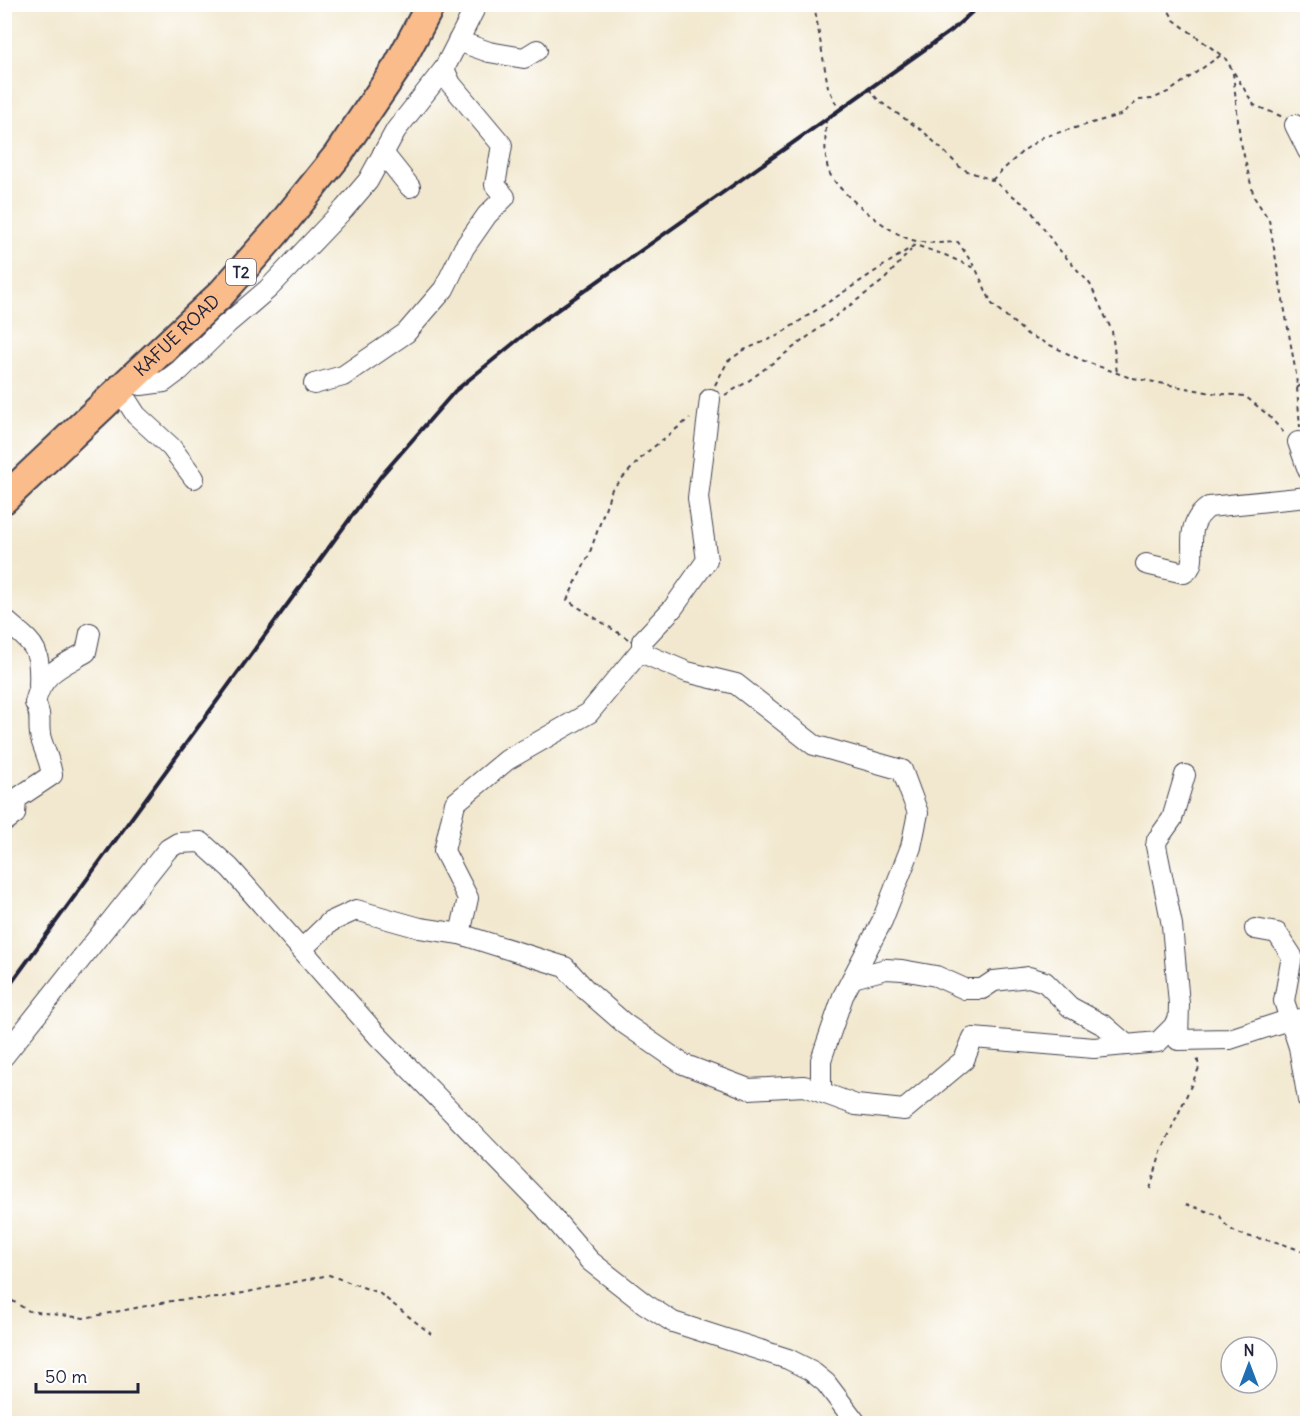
<svg xmlns="http://www.w3.org/2000/svg" width="1312" height="1428" viewBox="0 0 1312 1428" font-family="Delius,sans-serif">
	<style>
		.lines { fill: none; stroke-linecap: round; stroke-linejoin: round }
		.minor-casing { stroke: #414051; stroke-width: 22 }
		.highway-casing { stroke: #414051; stroke-width: 32 }
		.path { stroke: #414051; stroke-width: 2; stroke-dasharray: 4.5 4.5; stroke-linecap: butt }
		.minor { stroke: #fff; stroke-width: 20 }
		.highway { stroke: #f9bc8a; stroke-width: 28 }
		.rail { stroke: #22223b; stroke-width: 4 }
		.labels { text-anchor: middle; stroke-width: 4.5; stroke-linejoin: round; paint-order: stroke }
		.shield { fill: #fff; stroke: #646476; stroke-width: 1.5 }
		.shield-label { font-size: 16px; font-weight: bold; fill: #22223b }
		.street-label { font-size: 18px; fill: #22223b; stroke: #fff }
	</style>
	<rect width="100%" height="100%" fill="#fff"/>
	<filter id="ink" filterUnits="userSpaceOnUse"><feTurbulence type="fractalNoise" baseFrequency=".0167" numOctaves="2"/><feDisplacementMap in="SourceGraphic" scale="12" xChannelSelector="R" yChannelSelector="G"/><feConvolveMatrix kernelMatrix="1 2 1 2 8 2 1 2 1" color-interpolation-filters="sRGB"/></filter>
	<filter id="wash" filterUnits="userSpaceOnUse"><feTurbulence type="fractalNoise" baseFrequency=".008" numOctaves="4" result="noise"/><feDisplacementMap in="SourceGraphic" scale="24" xChannelSelector="R" yChannelSelector="G"/><feGaussianBlur stdDeviation="1.35" result="paint"/><feColorMatrix in="noise" values="0 0 0 0 0 0 0 0 0 0 0 0 0 0 0 0 0 1.4 0 .05"/><feComposite in="paint" operator="in"/></filter>
	<g filter="url(#wash)">
		<rect width="100%" height="100%" fill="#f2e8cf"/>
	</g>
	<g filter="url(#ink)">
		<g class="lines">
			<g class="minor-casing">
				<g id="minor">
					<polyline points="458,41 489,52 524,58 537,50"/>
					<polyline points="1295,125 1308,151"/>
					<polyline points="383,153 410,187"/>
					<polyline points="128,382 141,385 164,382 180,370 227,324 268,289 344,209 368,181 396,130 444,69 477,4"/>
					<polyline points="314,384 343,376 406,333 444,289 464,248 487,215 505,197 495,185 502,145 451,84 444,69"/>
					<polyline points="120,390 136,415 171,447 194,478"/>
					<polyline points="710,399 698,498 707,560 673,608 642,641 642,649 647,655 687,672 736,684 814,745 902,770 918,813 911,847 882,921 843,996 821,1060 821,1092"/>
					<polyline points="1298,442 1308,470"/>
					<path d="M 1146,564 L 1184,573 C 1204,562 1177,529 1209,507 L 1308,497"/>
					<path d="M 4,619 C 33,645 41,644 39,686"/>
					<polyline points="1185,775 1172,819 1157,840 1156,846 1172,925 1179,1004 1178,1040 1230,1039 1282,1022 1308,1018"/>
					<path d="M 4,822 L 15,814 L 16,799 L 52,775 C 50,761 45,752 41,739 C 37,725 43,716 35,703 C 42,672 61,667 86,652 L 90,633"/>
					<polyline points="1255,929 1277,933 1292,956 1284,1001 1299,1047 1308,1100"/>
					<polyline points="460,934 565,967 586,990 625,1024 683,1064 749,1089 804,1086 856,1105 904,1110 964,1060 973,1038 1094,1048 1158,1042 1178,1022"/>
					<polyline points="302,949 330,922 356,910 420,928 460,934 468,898 444,851 455,803 507,760 589,713 642,649"/>
					<polyline points="853,978 886,969 902,970 936,976 965,989 982,989 994,981 1029,977 1045,982 1070,1007 1105,1026 1127,1045"/>
					<polyline points="4,1056 168,849 178,843 201,842 230,868 377,1035 544,1207 590,1261 645,1304 673,1322 788,1359 810,1370 826,1383 857,1424"/>
				</g>
			</g>
			<g class="highway-casing">
				<g id="highway">
					<path id="s1" d="M 4,499 L 221,294 L 276,232 L 337,156 L 398,66 L 431,4"/>
				</g>
			</g>
			<g class="path">
				<polyline points="814,4 828,87 839,110"/>
				<polyline points="1165,4 1174,20 1225,58 1254,105 1283,117"/>
				<polyline points="1233,73 1240,139 1254,197 1269,220 1296,374 1300,427"/>
				<polyline points="869,89 879,101 924,132 962,169 992,180 1029,208 1055,245 1090,284 1112,331 1117,373"/>
				<path d="M 826,119 C 826,135 823,160 830,174 C 839,193 892,235 912,240 C 927,244 942,243 958,242 L 974,266"/>
				<polyline points="992,180 1023,151 1043,137 1120,115 1139,100 1152,99 1170,91 1221,55"/>
				<polyline points="715,385 728,361 744,350 777,336 915,245 945,255 976,269 992,304 1027,334 1079,359 1128,377 1212,393 1245,396 1268,415 1285,434"/>
				<polyline points="1297,388 1308,379"/>
				<polyline points="725,395 747,382 884,280 911,250"/>
				<polyline points="628,639 567,600 589,555 612,489 646,453 690,418"/>
				<polyline points="1150,1189 1161,1152 1199,1068 1197,1055"/>
				<path d="M 1186,1204 L 1220,1216 C 1230,1237 1251,1236 1272,1241 C 1284,1244 1296,1249 1308,1253"/>
				<polyline points="4,1296 29,1311 84,1318 177,1300 219,1298 329,1275 379,1293 431,1334"/>
			</g>
			<use href="#minor" class="minor"/>
			<use href="#highway" class="highway"/>
			<polyline class="rail" points="4,993 381,476 455,391 536,325 952,30 981,4"/>
		</g>
	</g>
	<g class="labels">
		<rect class="shield" x="226" y="259" width="30" height="26" rx="4.5"/>
		<g class="shield-label">
			<text x="241" y="278">T2</text>
		</g>
		<g class="street-label">
			<text dy="6" stroke="none"><textPath href="#s1" startOffset="238">KAFUE ROAD</textPath></text>
		</g>
	</g>
	<rect width="1312" height="1428" fill="none" stroke="#fff" stroke-width="24"/>
	<g transform="translate(1249 1365)"><circle r="28" fill="#ffffff" stroke="#a7a7b1" stroke-width="1.5"/>
	<path d="M0-4.5L10 22L0 15L-10 22Z" fill="#1f6fb2"/>
	<text y="-9" font-size="16" font-weight="bold" text-anchor="middle" fill="#22223b">N</text>
	</g>
	<path d="M36 1383v9h102v-9" fill="none" stroke="#22223b" stroke-width="3"/>
	<text x="45" y="1383" font-size="18" fill="#22223b" stroke="#ffffff" stroke-width="4.5" paint-order="stroke">50 m</text>
</svg>
